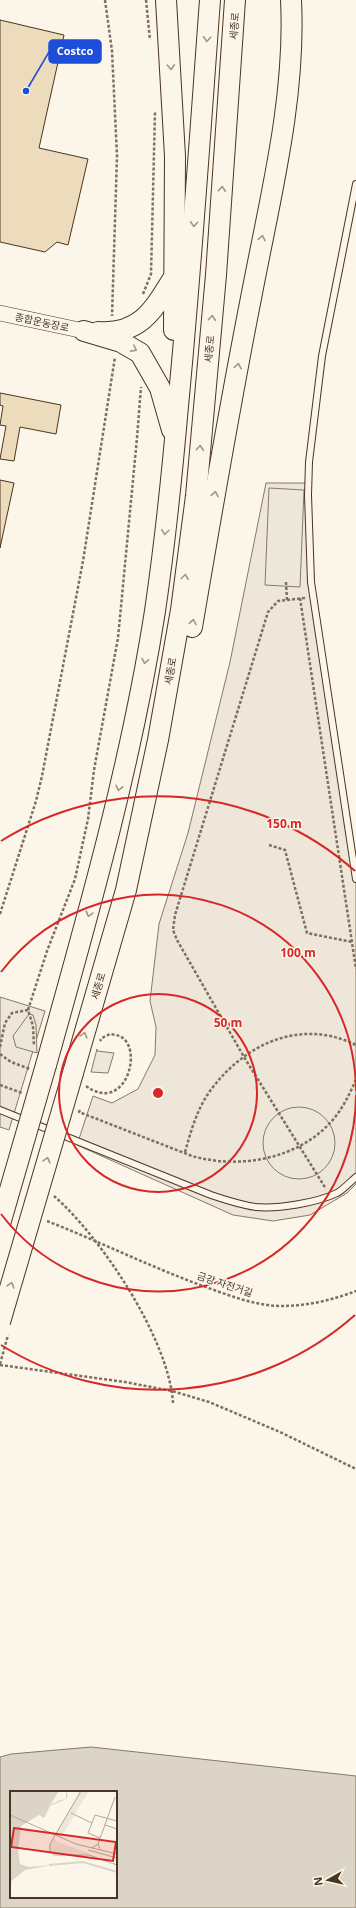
<svg xmlns="http://www.w3.org/2000/svg" width="356" height="1908" viewBox="0 0 356 1908" font-family="'Open Sans','Noto Sans KR',sans-serif">
	<style>
		.green { fill: #ede6d9; stroke: #887966 }
		.parking { fill: #ede7d9; stroke: #887966 }
		.water { fill: #dcd4c6; stroke: #887966; fill-rule: evenodd }
		.building { fill: #ecdcbc; stroke: #4a3520 }
		.lines { fill: none; stroke-linecap: round; stroke-linejoin: round }
		.service-casing { stroke: #4a3520; stroke-width: 8 }
		.tertiary-casing { stroke: #4a3520; stroke-width: 16 }
		.trunk-casing { stroke: #4a3520; stroke-width: 22 }
		.path { stroke: #7f6f5c; stroke-width: 2.5; stroke-dasharray: 3 2; stroke-linecap: butt }
		.service { stroke: #fbf6e9; stroke-width: 6 }
		.tertiary { stroke: #fbf6e9; stroke-width: 15 }
		.trunk { stroke: #fbf6e9; stroke-width: 20 }
		.trunk-bridge-casing { stroke: #4a3520; stroke-width: 22; stroke-linecap: butt }
		.path-bridge { stroke: #7f6f5c; stroke-width: 2.5; stroke-dasharray: 3 2; stroke-linecap: butt }
		.trunk-bridge { stroke: #fbf6e9; stroke-width: 20 }
		.oneway { stroke: #a29684 }
		.ring { fill: none; stroke: #d62828; stroke-width: 2 }
		.labels { text-anchor: middle; stroke-width: 3; stroke-linejoin: round; paint-order: stroke }
		.street-label { font-size: 10px; fill: #4a3520; stroke: #fbf6e9 }
		.inset-river { fill: none; stroke: #dcd4c6; stroke-width: 2 }
		.inset-road { fill: none; stroke: #b4a999; stroke-width: 1 }
		.view { fill: #d62828; fill-opacity: 0.15; stroke: #d62828; stroke-width: 2 }
		.inset-edge { fill: none; stroke: #4a3520; stroke-width: 2 }
		.centre { fill: #d62828; stroke: #fbf6e9; stroke-width: 2 }
		.ring-label { font-size: 12px; text-anchor: middle; font-weight: bold; fill: #d62828; stroke: #fbf6e9; stroke-width: 3; stroke-linejoin: round; paint-order: stroke }
		.leader { fill: none; stroke: #1d4ed8; stroke-width: 1.5 }
		.callout-dot { fill: #1d4ed8; stroke: #fbf6e9; stroke-width: 1.5 }
		.callout { fill: #1d4ed8; stroke: #1d4ed8; stroke-width: 1.5 }
		.callout-label { font-size: 11px; text-anchor: middle; font-weight: bold; fill: #fff }
	</style>
	<rect width="100%" height="100%" fill="#fbf6e9"/>
	<g class="green">
		<polygon points="266,483 311,483 311,539 315,595 356,876 356,1184 347,1193 310,1215 273,1221 233,1215 77,1145 93,1096 112,1103 138,1089 155,1055 156,1027 150,1001 159,924 188,833 230,662"/>
		<polygon points="0,997 45,1011 9,1130 0,1127"/>
	</g>
	<g class="parking">
		<polygon points="269,488 304,490 300,587 265,585"/>
		<polygon points="29,1014 33,1015 36,1025 37,1053 16,1047 13,1036"/>
		<polygon points="97,1049 97,1051 114,1053 108,1073 91,1072"/>
		<circle cx="299" cy="1143" r="36"/>
	</g>
	<path class="water" d="M 91,1747 L 356,1776 L 356,1908 L 0,1908 L 0,1757 L 11,1754 ZM 11,1792 L 116,1792 L 116,1897 L 11,1897 Z"/>
	<g class="building">
		<polygon points="0,20 64,35 39,148 88,159 68,245 57,242 45,252 0,242"/>
		<polygon points="0,393 61,405 56,434 20,427 14,461 0,459 6,426 0,425 3,406 0,405"/>
		<polygon points="0,480 14,483 0,548"/>
	</g>
	<g class="lines">
		<g class="service-casing">
			<g id="service">
				<polyline points="356,184 322,356 309,462 308,495 311,582 356,879"/>
				<path d="M 0,1110 L 211,1195 C 226,1200 240,1205 256,1207 C 278,1209 316,1203 337,1193 C 344,1189 350,1182 356,1177"/>
			</g>
		</g>
		<g class="tertiary-casing">
			<polyline id="tertiary" points="0,313 84,331"/>
		</g>
		<g class="trunk-casing">
			<g id="trunk">
				<polyline points="166,0 175,156 174,330"/>
				<polyline points="84,331 121,342 140,353 160,388 172,430"/>
				<path d="M 98,332 C 141,335 154,309 174,277"/>
				<path d="M 192,627 C 211,515 230,404 252,293 C 270,198 296,98 291,0"/>
				<path d="M 46,1065 C 88,915 131,765 155,611 C 165,543 172,475 178,406 C 191,271 200,135 210,0"/>
				<polyline points="73,1073 126,890 158,740 181,610 196,496 216,275 235,0"/>
			</g>
		</g>
		<g class="path">
			<polyline points="105,0 112,51 117,156 112,316"/>
			<polyline points="146,0 150,40"/>
			<polyline points="143,294 151,274 155,112"/>
			<polyline points="286,582 287,600"/>
			<polyline points="300,598 356,969"/>
			<polyline points="305,598 278,601 268,612 175,915 173,930 177,940 244,1057 326,1189"/>
			<polyline points="269,845 285,850 307,933 352,942"/>
			<polyline points="0,914 36,801 42,776 83,561 115,357"/>
			<polyline points="28,1010 47,951 75,879 88,819 94,770 118,638 137,438 141,387"/>
			<polyline points="0,1047 5,1023 12,1013 28,1010 33,1026 34,1046"/>
			<polyline points="0,1054 11,1062 30,1069"/>
			<polyline points="0,1085 22,1093"/>
			<path d="M 86,1086 C 123,1113 142,1056 124,1039 C 120,1035 115,1035 110,1034 L 102,1038 L 100,1041"/>
			<path d="M 80,1110 L 79,1112 L 192,1156 C 238,1169 295,1160 329,1124 C 341,1112 350,1094 356,1079"/>
			<path d="M 185,1152 C 191,1131 197,1109 210,1091 C 245,1043 301,1018 356,1045"/>
			<path d="M 54,1196 C 101,1237 169,1339 173,1403"/>
			<path d="M 47,1221 C 103,1243 157,1270 214,1290 C 236,1298 259,1306 282,1306 C 307,1306 333,1300 356,1291"/>
			<polyline points="0,1365 125,1382 172,1391 209,1402 280,1432 356,1469"/>
		</g>
		<use href="#service" class="service"/>
		<use href="#tertiary" class="tertiary"/>
		<use href="#trunk" class="trunk"/>
		<g class="trunk-bridge-casing">
			<g id="trunk-bridge">
				<polyline points="0,1224 46,1065"/>
				<polyline points="0,1322 73,1073"/>
			</g>
		</g>
		<polyline class="path-bridge" points="0,1364 8,1335"/>
		<use href="#trunk-bridge" class="trunk-bridge"/>
	</g>
	<defs><path id="oneway-chevron" d="M-2-3.5L2.5 0L-2 3.5" fill="none" stroke-width="1.6" stroke-linecap="round" stroke-linejoin="round"/></defs>
	<g class="oneway">
		<use href="#oneway-chevron" transform="translate(207 39) rotate(94)"/>
		<use href="#oneway-chevron" transform="translate(171 67) rotate(87)"/>
		<use href="#oneway-chevron" transform="translate(222 189) rotate(-86)"/>
		<use href="#oneway-chevron" transform="translate(194 224) rotate(94)"/>
		<use href="#oneway-chevron" transform="translate(262 238) rotate(-79)"/>
		<use href="#oneway-chevron" transform="translate(212 318) rotate(-85)"/>
		<use href="#oneway-chevron" transform="translate(134 349) rotate(28)"/>
		<use href="#oneway-chevron" transform="translate(238 366) rotate(-80)"/>
		<use href="#oneway-chevron" transform="translate(200 448) rotate(-85)"/>
		<use href="#oneway-chevron" transform="translate(215 494) rotate(-80)"/>
		<use href="#oneway-chevron" transform="translate(165 532) rotate(97)"/>
		<use href="#oneway-chevron" transform="translate(185 577) rotate(-83)"/>
		<use href="#oneway-chevron" transform="translate(193 622) rotate(-80)"/>
		<use href="#oneway-chevron" transform="translate(145 661) rotate(101)"/>
		<use href="#oneway-chevron" transform="translate(119 788) rotate(102)"/>
		<use href="#oneway-chevron" transform="translate(89 914) rotate(106)"/>
		<use href="#oneway-chevron" transform="translate(84 1035) rotate(-74)"/>
		<use href="#oneway-chevron" transform="translate(47 1160) rotate(-74)"/>
		<use href="#oneway-chevron" transform="translate(11 1285) rotate(-74)"/>
	</g>
	<g class="ring">
		<circle cx="158" cy="1093" r="99"/>
		<path d="M356 1095A198 198 0 0 1 1 1214M1 972A198 198 0 0 1 356 1091"/>
		<path d="M355 1315A297 297 0 0 1 1 1345M1 841A297 297 0 0 1 355 871"/>
	</g>
	<g class="labels">
		<g class="street-label">
			<text transform="translate(234 26) rotate(-86)" y="4">세종로</text>
			<text transform="translate(42 322) rotate(12)" y="4">종합운동장로</text>
			<text transform="translate(209 349) rotate(-85)" y="4">세종로</text>
			<text transform="translate(170 671) rotate(-80)" y="4">세종로</text>
			<text transform="translate(98 986) rotate(-74)" y="4">세종로</text>
			<text transform="translate(225 1284) rotate(18)" y="4">금강 자전거길</text>
		</g>
	</g>
	<g transform="translate(10 1791)">
		<rect width="107" height="107" fill="#fbf6e9"/>
		<path d="M 70,0 L 79,0 L 51,46 L 45,43 ZM 44,47 L 48,51 L 78,62 L 78,64 L 42,63 L 38,57 Z" fill="#ede6d9"/>
		<path d="M 0,0 L 49,0 L 40,14 L 50,9 L 56,8 L 56,0 L 58,5 L 56,8 L 54,9 L 40,15 L 34,27 L 29,24 L 11,35 L 8,59 L 10,73 L 18,76 L 42,74 L 15,79 L 0,91 Z" fill="#dcd4c6"/>
		<path class="inset-river" d="M 39,74 L 73,71 L 107,81"/>
		<path class="inset-road" d="M 71,0 L 40,53 L 40,60 L 44,64 L 79,64 L 107,74M 61,22 L 82,32M 0,24 L 66,53 L 107,63M 95,34 L 107,38M 90,47 L 78,42 L 85,24 L 107,30M 88,53 L 105,6M 82,57 L 88,53 L 90,58M 78,59 L 107,67"/>
		<path class="view" d="M 4,37 L 106,51 L 103,70 L 1,56 Z"/>
		<rect width="107" height="107" class="inset-edge"/>
	</g>
	<circle cx="158" cy="1093" r="6" class="centre"/>
	<g class="ring-label">
		<text x="284" y="828">150 m</text>
		<text x="298" y="957">100 m</text>
		<text x="228" y="1027">50 m</text>
	</g>
	<path class="leader" d="M26 91L49 52"/>
	<circle class="callout-dot" cx="26" cy="91" r="4"/>
	<rect class="callout" x="49" y="40" width="52" height="23" rx="4"/>
	<g class="callout-label">
		<text x="75" y="55">Costco</text>
	</g>
	<g transform="translate(328 1880) rotate(262)" stroke="#fbf6e9" stroke-width="3" paint-order="stroke">
	<path d="M0-3L7 15L0 10L-7 15Z" fill="#4a3520"/>
	<text y="-6" font-size="11" font-weight="bold" text-anchor="middle" fill="#4a3520">N</text>
	</g>
</svg>
